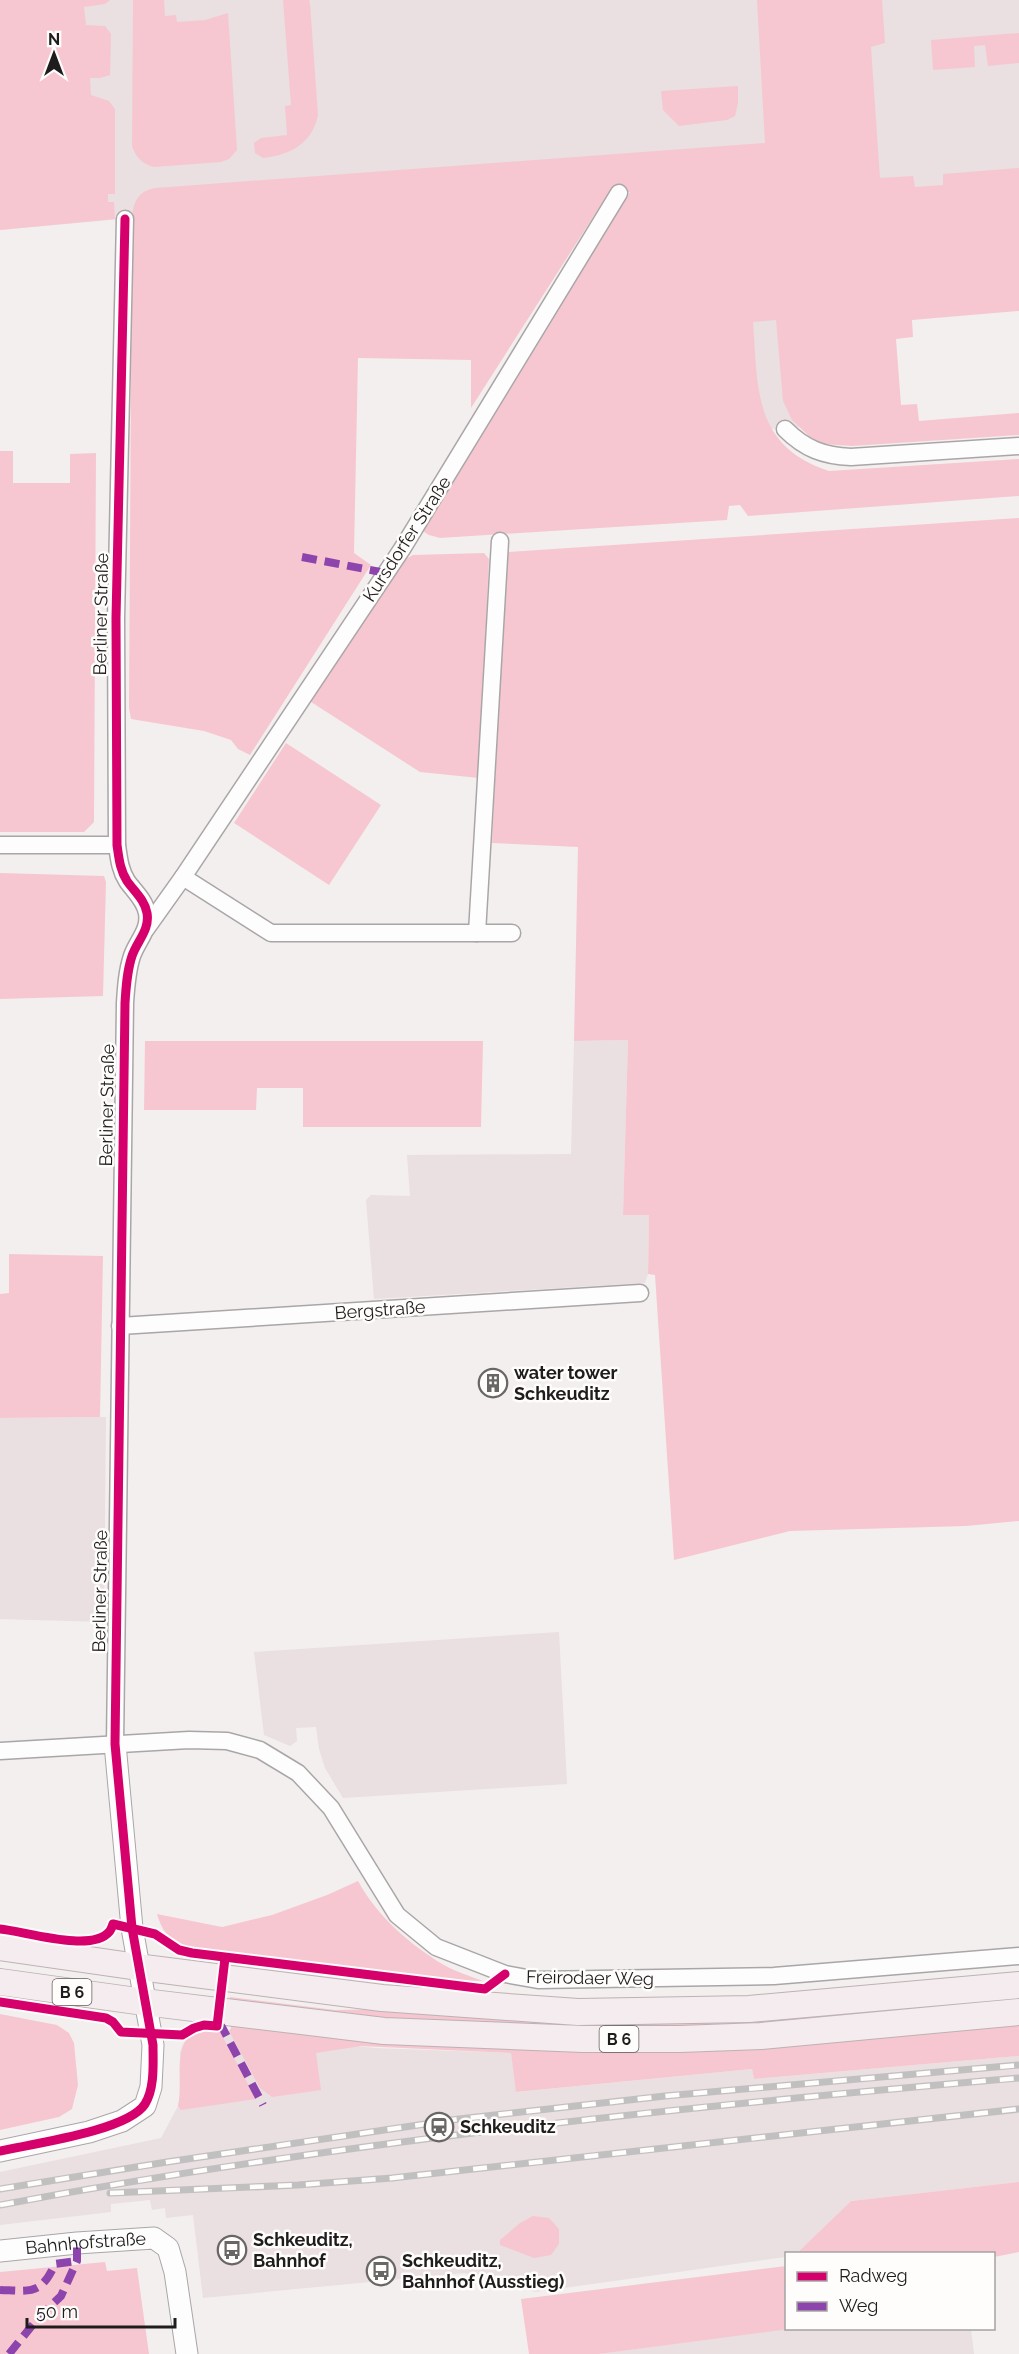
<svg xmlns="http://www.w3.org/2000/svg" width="1019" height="2354" viewBox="0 0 1019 2354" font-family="Raleway,sans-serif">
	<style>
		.built { fill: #eadfe1 }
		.green { fill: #f6c7d1 }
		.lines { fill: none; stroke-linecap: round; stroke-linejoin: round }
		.minor-casing { stroke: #aaa6a7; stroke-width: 19 }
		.tertiary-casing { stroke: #aaa6a7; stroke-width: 23 }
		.primary-casing { stroke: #beb1b4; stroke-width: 28 }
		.minor { stroke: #fdfdfd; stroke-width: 16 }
		.tertiary { stroke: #fdfdfd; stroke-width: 21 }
		.primary { stroke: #f4ecee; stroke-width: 26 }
		.rail-casing { stroke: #c1c0c0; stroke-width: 7 }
		.rail { stroke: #fffcfc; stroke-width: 4.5; stroke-dasharray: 14; stroke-linecap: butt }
		.quiet { stroke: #8e44ad; stroke-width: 8; stroke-dasharray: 15 8; stroke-linecap: butt }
		.cycleway-casing { stroke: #fffcfc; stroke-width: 13 }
		.cycleway { stroke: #d6006c; stroke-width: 9 }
		.labels { text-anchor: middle; stroke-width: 5; stroke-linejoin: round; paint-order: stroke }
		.shield { fill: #fffcfc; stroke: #625f5f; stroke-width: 1.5 }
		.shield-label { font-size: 16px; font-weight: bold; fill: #1e1c1c }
		.street-label { font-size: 18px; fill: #1e1c1c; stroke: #fffcfc }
		.poi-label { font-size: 18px; font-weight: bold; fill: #1e1c1c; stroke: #fffcfc; text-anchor: start }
	</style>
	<rect width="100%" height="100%" fill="#f3efef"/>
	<g class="built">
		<polygon points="0,0 1019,0 1019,291 892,301 889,422 735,431 715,177 132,218 0,230"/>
		<polygon points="628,1040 623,1215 649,1215 648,1274 645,1283 374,1299 366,1200 371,1195 410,1196 407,1155 571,1154 574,1041"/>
		<polygon points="106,1417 104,1622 0,1619 0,1418"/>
		<polygon points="559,1632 567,1784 343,1798 325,1768 319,1749 316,1727 296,1728 297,1741 290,1746 264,1735 254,1652"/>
		<polygon points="204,2029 375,2048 511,2053 517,2092 752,2069 754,2079 1019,2056 1019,2182 851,2201 797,2253 786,2254 786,2257 535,2292 464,2273 203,2298 193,2215 166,2218 165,2208 152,2210 150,2200 111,2204 111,2212 0,2225 0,2172 161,2138 178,2106 180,2096 180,2052 183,2044 194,2031"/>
		<polygon points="789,2328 971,2329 974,2354 599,2354"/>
	</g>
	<g class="green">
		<polygon points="0,0 110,0 105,4 84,7 86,25 105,26 111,34 110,75 100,78 90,78 91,95 109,101 115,109 115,194 108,194 108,202 114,202 115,219 0,230"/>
		<path d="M 133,0 L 164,0 L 165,16 L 176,15 L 177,22 L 205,20 L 228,13 L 237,150 L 229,159 L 221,162 L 154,167 C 142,164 136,157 132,146 Z"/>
		<path d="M 283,0 L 309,0 L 310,4 L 318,115 C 312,144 290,155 263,158 L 255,153 L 254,143 L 261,138 L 287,135 L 285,106 L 291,105 Z"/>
		<path d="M 757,0 L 882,0 L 885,43 L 871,47 L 880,178 L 913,176 L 915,187 L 943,185 L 943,174 L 1019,168 L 1019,311 L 912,320 L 913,337 L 896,339 L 901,405 L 917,404 L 919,421 L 1019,413 L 1019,435 L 852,446 L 823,444 L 810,437 L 792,420 L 783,401 L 776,320 L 753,322 C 758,389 753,446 829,471 L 1019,459 L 1019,496 L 748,516 L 740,505 L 729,506 L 727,520 L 440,538 L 429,535 L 418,528 L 630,192 L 615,192 L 611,189 L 471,408 L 471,360 L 358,358 L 354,553 L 371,565 L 250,755 L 238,749 L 231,740 L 204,731 L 131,719 L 129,708 L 132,218 C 133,202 139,190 156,188 L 765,143 Z"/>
		<polygon points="1019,33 1019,63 988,66 985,45 974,46 975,67 933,70 931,40"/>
		<polygon points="738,86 738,103 735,116 727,120 679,126 663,110 661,91"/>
		<polygon points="0,451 13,451 13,483 70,483 70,454 96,453 94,822 84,832 0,832"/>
		<polygon points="1019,518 1019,1521 966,1526 790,1531 674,1560 655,1275 648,1274 649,1215 623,1215 628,1040 574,1041 578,847 492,843 506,559 508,552"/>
		<polygon points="484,553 489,559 479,778 420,772 308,700 400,562 413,555"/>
		<polygon points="286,743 381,805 329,885 234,823"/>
		<polygon points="0,873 104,876 106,882 103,996 0,999"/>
		<polygon points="145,1041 483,1041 481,1127 303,1127 303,1088 257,1088 256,1110 144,1110"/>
		<polygon points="9,1254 103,1256 100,1417 0,1418 0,1294 9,1293"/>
		<path d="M 358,1881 C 377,1916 410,1945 444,1965 C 456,1972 470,1976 483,1981 L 446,1980 L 197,1950 C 174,1942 164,1938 157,1914 L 222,1927 L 272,1915 L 327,1895 Z"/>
		<polygon points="230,1997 335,2010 1019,1997 1019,2002 763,2024 661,2027 574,2027 422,2022 229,2003"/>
		<polygon points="0,2014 57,2025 69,2033 74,2043 78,2085 72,2109 59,2117 0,2130"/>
		<polygon points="230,2023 336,2036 1019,2023 1019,2056 754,2079 752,2069 516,2092 511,2053 361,2046 316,2053 321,2090 272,2097 260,2088 229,2031 231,2028"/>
		<path d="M 204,2029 L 219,2030 L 256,2099 L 181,2110 L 178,2106 C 184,2080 169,2036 204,2029 Z"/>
		<polygon points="1019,2182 1019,2252 994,2257 994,2254 797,2253 851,2201"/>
		<polygon points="533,2216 549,2218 559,2229 559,2244 551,2255 534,2258 500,2245 500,2240 520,2223"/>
		<polygon points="105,2262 107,2271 137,2268 149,2354 0,2354 0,2272"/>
		<polygon points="786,2266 786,2328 789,2329 599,2354 529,2354 521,2299"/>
	</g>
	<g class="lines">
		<g class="minor-casing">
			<g id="minor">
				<path d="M 785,429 C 805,449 824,456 851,457 L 1019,446"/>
				<polyline points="0,845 117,845"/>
				<polyline points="183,877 271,933 512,933"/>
				<polyline points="146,929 183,877 402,549 619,193"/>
				<polyline points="477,933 500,541"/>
				<polyline points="120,1326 640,1293"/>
				<path d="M 115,1744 L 125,1003 C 126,987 127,971 132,956 C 137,941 150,930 147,913 C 145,900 134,891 127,881 C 120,870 119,859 117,845 L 116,618 L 125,219"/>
				<polyline points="0,1751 189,1740 227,1741 260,1750 298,1773 331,1808 397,1915 436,1947 505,1974 538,1980 774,1976 1019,1956"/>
			</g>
		</g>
		<g class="tertiary-casing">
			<g id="tertiary">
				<polyline points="0,2151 89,2132 122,2121 145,2106 151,2087 153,2045 132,1928 115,1744"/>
				<path id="s1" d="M 0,2251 L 77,2243 L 154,2238 L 168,2248 L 175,2272 L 187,2354"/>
			</g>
		</g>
		<g class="primary-casing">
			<g id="primary">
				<polyline points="0,1947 138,1967 382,1998 578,2012 749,2009 1019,1985"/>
				<polyline points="0,1982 144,2002 384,2031 583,2039 680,2039 761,2036 1019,2012"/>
			</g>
		</g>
		<use href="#minor" class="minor"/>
		<use href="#tertiary" class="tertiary"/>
		<use href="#primary" class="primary"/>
		<g class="rail-casing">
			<g id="rail">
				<polyline points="0,2189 167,2162 459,2119 665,2096 1019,2065"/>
				<polyline points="110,2193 298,2185 392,2178 1019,2109"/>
				<path d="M 0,2205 C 337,2142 678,2107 1019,2078"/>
			</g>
		</g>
		<use href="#rail" class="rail"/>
		<g class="quiet">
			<polyline points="302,557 386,573"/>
			<polyline points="217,2026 222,2027 263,2105"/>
			<path d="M 0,2290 C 31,2291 41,2295 55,2264 L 77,2261"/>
			<polyline points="9,2354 39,2317 61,2296 77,2261 77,2243"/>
		</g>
		<g class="cycleway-casing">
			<g id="cycleway">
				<path d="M 0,1929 C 24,1931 91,1953 109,1932 C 111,1930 112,1927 113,1924 L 155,1934 L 179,1950 L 192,1953 L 485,1989 L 505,1974"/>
				<polyline points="0,2002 106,2018 113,2022 121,2032 182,2035 194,2028 204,2025 217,2026 225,1958"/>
				<path d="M 0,2151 C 31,2144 128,2131 145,2104 C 155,2088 153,2063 153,2045 L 132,1928 L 115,1744 L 125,1003 C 126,987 127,971 132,956 C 137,941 150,930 147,913 C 145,900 134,891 127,881 C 120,870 119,859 117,845 L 116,618 L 125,219"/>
			</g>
		</g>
		<use href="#cycleway" class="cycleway"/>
	</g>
	<defs>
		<g id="building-ring" transform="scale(1.5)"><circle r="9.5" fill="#fffcfc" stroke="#696666" stroke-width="1.5"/><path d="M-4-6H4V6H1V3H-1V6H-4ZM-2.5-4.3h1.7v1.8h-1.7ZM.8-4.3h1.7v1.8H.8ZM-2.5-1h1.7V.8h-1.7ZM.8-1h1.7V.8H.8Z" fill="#696666"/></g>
		<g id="station-ring" transform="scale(1.5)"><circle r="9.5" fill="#fffcfc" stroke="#696666" stroke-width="1.5"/><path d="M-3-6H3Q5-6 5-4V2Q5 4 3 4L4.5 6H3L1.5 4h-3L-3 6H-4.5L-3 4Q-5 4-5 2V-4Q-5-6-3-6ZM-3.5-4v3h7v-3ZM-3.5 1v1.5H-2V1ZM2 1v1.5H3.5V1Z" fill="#696666"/></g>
		<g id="bus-ring" transform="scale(1.5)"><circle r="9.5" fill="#fffcfc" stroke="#696666" stroke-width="1.5"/><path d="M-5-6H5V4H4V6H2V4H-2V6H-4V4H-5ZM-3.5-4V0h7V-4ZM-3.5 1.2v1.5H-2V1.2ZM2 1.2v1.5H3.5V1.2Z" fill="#696666"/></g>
	</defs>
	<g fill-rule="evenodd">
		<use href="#building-ring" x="493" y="1383"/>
		<use href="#station-ring" x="439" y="2127"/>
		<use href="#bus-ring" x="232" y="2250"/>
		<use href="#bus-ring" x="381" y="2271"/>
	</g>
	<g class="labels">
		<g class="shield">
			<rect x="52.5" y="1979" width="39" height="26" rx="4.5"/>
			<rect x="599.5" y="2026" width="39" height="26" rx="4.5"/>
		</g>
		<g class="shield-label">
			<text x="72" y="1998">B 6</text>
			<text x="619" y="2045">B 6</text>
		</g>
		<g class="street-label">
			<text transform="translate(407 539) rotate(-57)" y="6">Kursdorfer Straße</text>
			<text transform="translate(101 614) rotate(-89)" y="6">Berliner Straße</text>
			<text transform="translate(107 1105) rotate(-89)" y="6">Berliner Straße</text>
			<text transform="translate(380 1310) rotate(-4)" y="6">Bergstraße</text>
			<text transform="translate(100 1591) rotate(-89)" y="6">Berliner Straße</text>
			<text transform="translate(590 1978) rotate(1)" y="6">Freirodaer Weg</text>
			<text dy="6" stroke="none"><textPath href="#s1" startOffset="86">Bahnhofstraße</textPath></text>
		</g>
		<g class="poi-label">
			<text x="514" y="1379">water tower<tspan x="514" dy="21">Schkeuditz</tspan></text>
			<text x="460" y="2133">Schkeuditz</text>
			<text x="253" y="2246">Schkeuditz,<tspan x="253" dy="21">Bahnhof</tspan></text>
			<text x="402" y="2267">Schkeuditz,<tspan x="402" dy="21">Bahnhof (Ausstieg)</tspan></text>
		</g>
	</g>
	<rect x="785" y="2252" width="210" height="78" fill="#fffcfc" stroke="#a5a2a2" stroke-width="1.5"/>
	<rect x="797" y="2272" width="30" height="9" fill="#d6006c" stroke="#a5a2a2" stroke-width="1.5"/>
	<text x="839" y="2282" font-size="18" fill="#1e1c1c">Radweg</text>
	<rect x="797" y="2302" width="30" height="9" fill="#8e44ad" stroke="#a5a2a2" stroke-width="1.5"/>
	<text x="839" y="2312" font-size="18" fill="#1e1c1c">Weg</text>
	<g transform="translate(54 54)" stroke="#fffcfc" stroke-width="4.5" paint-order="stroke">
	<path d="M0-4.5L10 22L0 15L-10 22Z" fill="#1e1c1c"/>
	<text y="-9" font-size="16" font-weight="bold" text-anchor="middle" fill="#1e1c1c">N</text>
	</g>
	<path d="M27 2318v9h148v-9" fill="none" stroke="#1e1c1c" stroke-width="3"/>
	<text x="36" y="2318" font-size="18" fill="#1e1c1c" stroke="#fffcfc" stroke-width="4.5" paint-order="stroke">50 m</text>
</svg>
